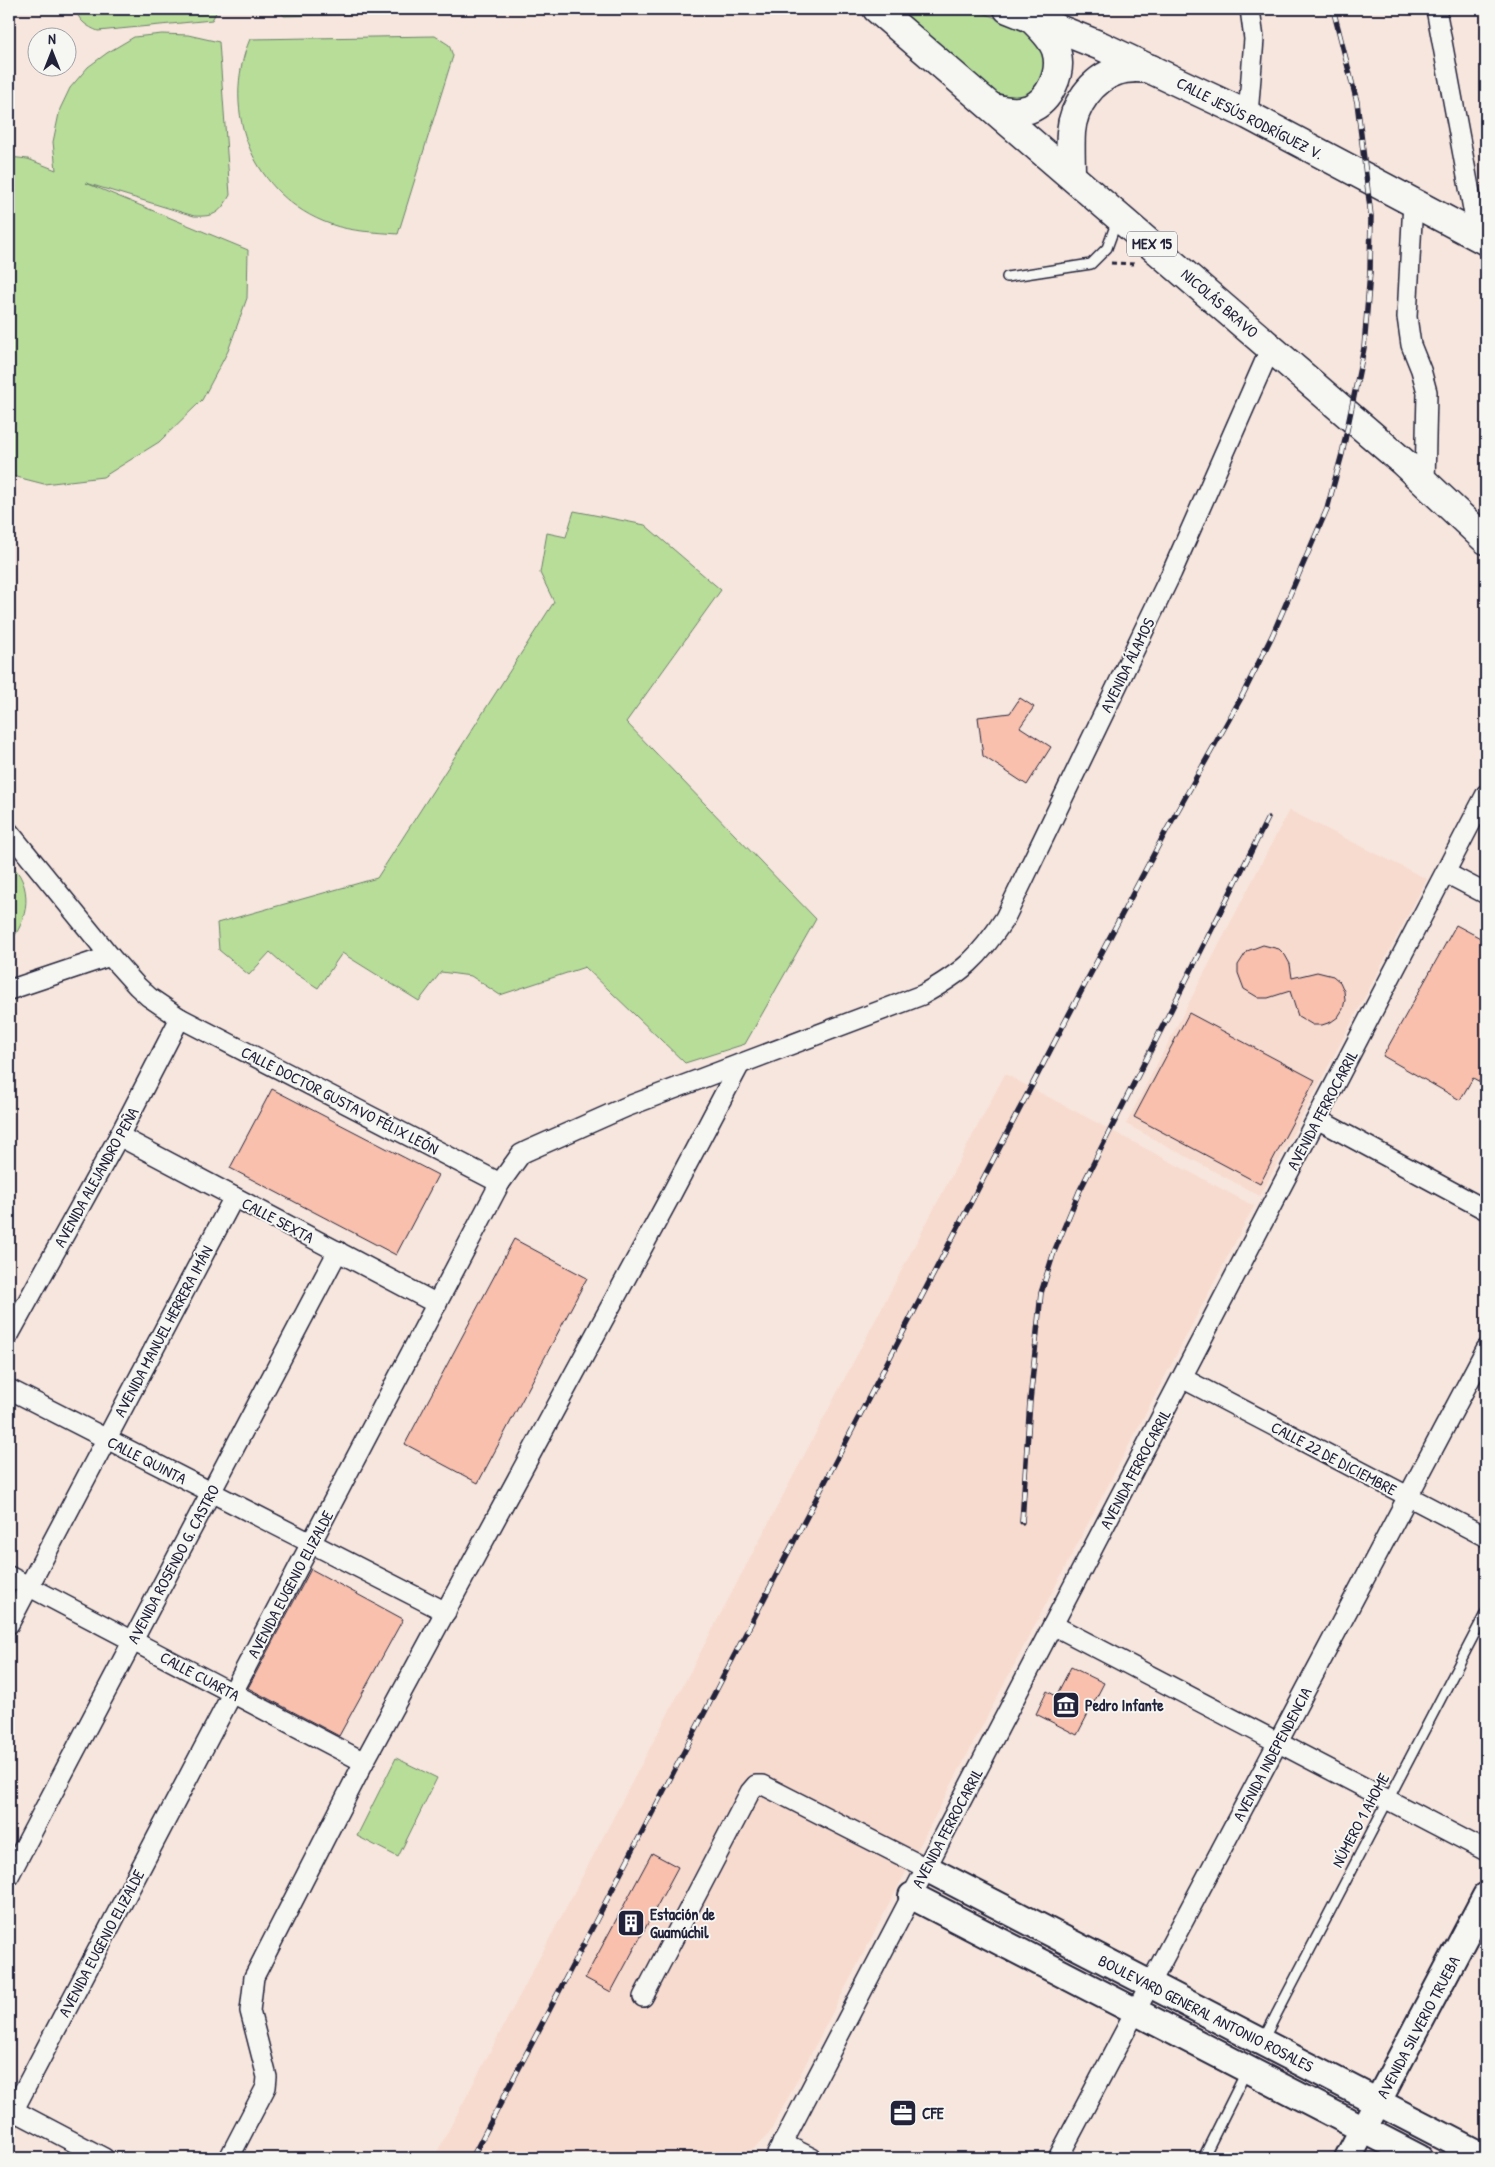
<svg xmlns="http://www.w3.org/2000/svg" width="1495" height="2167" viewBox="0 0 1495 2167" font-family="'Patrick Hand',sans-serif">
	<style>
		.built { fill: #f7dbcf }
		.green { fill: #b7dd99; stroke: #6c806a }
		.building { fill: #f8c0ad; stroke: #22223b }
		.lines { fill: none; stroke-linecap: round; stroke-linejoin: round }
		.lane-casing { stroke: #22223b; stroke-width: 12 }
		.street-casing { stroke: #22223b; stroke-width: 22 }
		.secondary-casing { stroke: #22223b; stroke-width: 30 }
		.primary-casing { stroke: #22223b; stroke-width: 31 }
		.path { stroke: #22223b; stroke-width: 3; stroke-dasharray: 5 4; stroke-linecap: butt }
		.lane { stroke: #f6f6f2; stroke-width: 9 }
		.street { stroke: #f6f6f2; stroke-width: 19 }
		.secondary { stroke: #f6f6f2; stroke-width: 26 }
		.primary { stroke: #f6f6f2; stroke-width: 28 }
		.rail-casing { stroke: #22223b; stroke-width: 5.5 }
		.rail { stroke: #f6f6f2; stroke-width: 4; stroke-dasharray: 11; stroke-linecap: butt }
		.labels { text-anchor: middle; stroke-width: 4; stroke-linejoin: round; paint-order: stroke }
		.shield { fill: #f6f6f2; stroke: #626272; stroke-width: 1 }
		.shield-label { font-size: 15px; font-weight: bold; fill: #22223b }
		.street-label { font-size: 16px; fill: #22223b; stroke: #f6f6f2 }
		.poi-label { font-size: 16px; font-weight: bold; fill: #22223b; stroke: #f6f6f2; text-anchor: start }
	</style>
	<rect width="100%" height="100%" fill="#f7e6dd"/>
	<filter id="ink" filterUnits="userSpaceOnUse"><feTurbulence type="fractalNoise" baseFrequency=".02" numOctaves="2"/><feDisplacementMap in="SourceGraphic" scale="10" xChannelSelector="R" yChannelSelector="G"/><feConvolveMatrix kernelMatrix="1 2 1 2 8 2 1 2 1" color-interpolation-filters="sRGB"/></filter>
	<g filter="url(#ink)">
		<g class="built">
			<polygon points="1289,810 1427,879 1260,1196 1126,1124"/>
			<polygon points="1005,1074 1254,1206 769,2134 744,2158 434,2158"/>
		</g>
		<g class="green">
			<path d="M 76,9 L 218,9 L 212,20 L 98,31 C 88,27 78,21 76,9 Z"/>
			<polygon points="277,9 409,9 370,14 284,16"/>
			<path d="M 898,9 L 972,9 L 1031,31 L 1047,61 C 1045,67 1045,75 1042,81 C 1034,98 1012,101 997,93 Z"/>
			<path d="M 162,34 L 188,35 L 219,42 L 230,195 C 220,213 215,217 194,216 L 86,183 L 248,250 L 247,298 L 228,351 L 202,400 L 159,442 L 103,477 L 44,484 L 9,475 L 9,157 L 28,159 L 56,170 L 53,142 L 60,109 L 70,88 L 88,67 L 107,53 L 134,37 Z"/>
			<path d="M 435,36 L 449,45 L 453,56 L 398,234 C 376,232 352,232 330,224 C 254,197 219,112 250,39 Z"/>
			<polygon points="574,511 645,525 721,590 626,722 816,919 745,1044 685,1063 585,967 500,995 471,976 441,972 419,1001 342,953 318,988 290,970 270,952 249,975 219,950 217,923 377,878 554,602 540,573 547,533 566,537"/>
			<path d="M 9,863 C 34,883 29,921 9,943 Z"/>
			<polygon points="396,1758 437,1778 398,1857 357,1836"/>
		</g>
		<g class="building">
			<polygon points="1020,698 1034,707 1020,727 1051,747 1027,785 983,756 978,717 1010,713"/>
			<polygon points="1456,925 1486,941 1486,1071 1480,1082 1473,1078 1460,1100 1383,1056"/>
			<polygon points="1263,945 1279,949 1285,955 1290,964 1292,978 1317,972 1333,976 1340,982 1344,991 1345,1000 1343,1009 1338,1017 1331,1022 1322,1025 1313,1025 1298,1016 1290,991 1268,998 1259,998 1244,989 1238,973 1238,965 1247,951"/>
			<polygon points="1189,1013 1315,1080 1260,1184 1134,1117"/>
			<polygon points="272,1089 438,1175 396,1255 230,1168"/>
			<polygon points="514,1239 587,1278 478,1483 405,1444"/>
			<polygon points="311,1569 403,1619 339,1736 248,1688"/>
			<polygon points="1071,1667 1104,1683 1077,1735 1036,1714 1047,1691 1056,1696"/>
			<polygon points="652,1853 678,1867 611,1992 585,1978"/>
		</g>
		<g class="lines">
			<g class="lane-casing">
				<g id="lane">
					<polyline points="1007,277 1091,264 1107,248 1115,226 1114,221"/>
					<polyline points="1263,2040 1486,1612"/>
					<polyline points="1203,2158 1246,2072"/>
				</g>
			</g>
			<g class="street-casing">
				<g id="street">
					<polyline points="1436,9 1478,236"/>
					<polyline points="1248,115 1254,39 1250,9"/>
					<polyline points="1413,202 1407,317 1411,345 1421,370 1427,392 1425,483"/>
					<polyline points="9,832 110,956 137,986 149,997 180,1018 500,1183"/>
					<polyline points="1446,873 1486,894"/>
					<polyline points="9,990 110,956"/>
					<polyline points="1317,1119 1486,1210"/>
					<polyline points="119,1136 437,1304"/>
					<polyline points="9,1335 119,1136 180,1018"/>
					<polyline points="1182,1378 1486,1537"/>
					<polyline points="9,1389 446,1612"/>
					<polyline points="9,1576 364,1762"/>
					<polyline points="9,1624 234,1197"/>
					<polyline points="1053,1625 1486,1851"/>
					<polyline points="9,1876 338,1251"/>
					<polyline points="643,1997 750,1792 756,1785 763,1785 926,1868"/>
					<polyline points="9,2108 104,2158"/>
					<path d="M 9,2119 L 500,1183 L 521,1154 L 527,1151 L 626,1107 L 922,995 C 963,972 979,958 1005,918 L 1172,572 L 1271,347"/>
					<polyline points="782,2143 812,2158"/>
					<polyline points="229,2158 266,2087 267,2077 250,2011 254,1977 364,1762 672,1193 740,1064"/>
					<polyline points="775,2158 1486,794"/>
					<polyline points="1058,2158 1486,1349"/>
				</g>
			</g>
			<g class="secondary-casing">
				<g id="secondary">
					<polyline points="926,1868 1486,2158"/>
					<polyline points="912,1896 1419,2158"/>
					<polyline points="1348,2158 1486,1896"/>
				</g>
			</g>
			<g class="primary-casing">
				<g id="primary">
					<polyline points="877,9 1403,462 1486,540"/>
					<polyline points="1008,9 1101,46 1248,115 1486,241"/>
					<path d="M 994,108 C 1005,111 1017,113 1029,109 C 1050,101 1063,72 1056,50 C 1052,38 1041,28 1032,19"/>
					<path d="M 1071,175 C 1071,161 1070,146 1071,132 C 1073,106 1092,79 1117,71 C 1128,67 1139,68 1151,69"/>
				</g>
			</g>
			<polyline class="path" points="1111,263 1137,264"/>
			<use href="#lane" class="lane"/>
			<use href="#street" class="street"/>
			<use href="#secondary" class="secondary"/>
			<use href="#primary" class="primary"/>
			<g class="rail-casing">
				<g id="rail">
					<polyline points="1022,1522 1030,1401 1041,1293 1054,1252 1079,1192 1268,818"/>
					<polyline points="472,2158 1065,1022 1165,833 1241,698 1272,636 1327,509 1342,454 1364,348 1370,272 1371,216 1357,102 1333,9"/>
				</g>
			</g>
			<use href="#rail" class="rail"/>
		</g>
	</g>
	<defs>
		<g id="museum-square" transform="scale(1.4375)"><rect x="-9" y="-9" width="18" height="18" rx="4" fill="#22223b" stroke="#f6f6f2"/><path d="M0-6L6-3V-2H-6V-3ZM-5-1h2V3h-2ZM-1-1h2V3h-2ZM3-1h2V3H3ZM-6 4H6V6H-6Z" fill="#fff"/></g>
		<g id="building-square" transform="scale(1.4375)"><rect x="-9" y="-9" width="18" height="18" rx="4" fill="#22223b" stroke="#f6f6f2"/><path d="M-4-6H4V6H1V3H-1V6H-4ZM-2.5-4.3h1.7v1.8h-1.7ZM.8-4.3h1.7v1.8H.8ZM-2.5-1h1.7V.8h-1.7ZM.8-1h1.7V.8H.8Z" fill="#fff"/></g>
		<g id="office-square" transform="scale(1.4375)"><rect x="-9" y="-9" width="18" height="18" rx="4" fill="#22223b" stroke="#f6f6f2"/><path d="M-6-3h4V-5.5h4V-3h4V5H-6ZM-1-4.5V-3h2v-1.5ZM-6 0V1H6V0Z" fill="#fff"/></g>
	</defs>
	<g fill-rule="evenodd">
		<use href="#museum-square" x="1066" y="1705"/>
		<use href="#building-square" x="631" y="1923"/>
		<use href="#office-square" x="903" y="2113"/>
	</g>
	<g class="labels">
		<rect class="shield" x="1127" y="231.5" width="50" height="25" rx="4"/>
		<g class="shield-label">
			<text x="1152" y="249">MEX 15</text>
		</g>
		<g class="street-label">
			<text transform="translate(1250 118) rotate(27)" y="6">CALLE JESÚS RODRÍGUEZ V.</text>
			<text transform="translate(1220 303) rotate(41)" y="6">NICOLÁS BRAVO</text>
			<text transform="translate(1127 665) rotate(-64)" y="6">AVENIDA ÁLAMOS</text>
			<text transform="translate(340 1100) rotate(27)" y="6">CALLE DOCTOR GUSTAVO FÉLIX LEÓN</text>
			<text transform="translate(1322 1110) rotate(-62)" y="6">AVENIDA FERROCARRIL</text>
			<text transform="translate(96 1177) rotate(-61)" y="6">AVENIDA ALEJANDRO PEÑA</text>
			<text transform="translate(278 1220) rotate(28)" y="6">CALLE SEXTA</text>
			<text transform="translate(163 1331) rotate(-62)" y="6">AVENIDA MANUEL HERRERA IMÁN</text>
			<text transform="translate(1334 1458) rotate(28)" y="6">CALLE 22 DE DICIEMBRE</text>
			<text transform="translate(147 1460) rotate(27)" y="6">CALLE QUINTA</text>
			<text transform="translate(1135 1469) rotate(-62)" y="6">AVENIDA FERROCARRIL</text>
			<text transform="translate(173 1564) rotate(-62)" y="6">AVENIDA ROSENDO G. CASTRO</text>
			<text transform="translate(290 1584) rotate(-62)" y="6">AVENIDA EUGENIO ELIZALDE</text>
			<text transform="translate(200 1676) rotate(28)" y="6">CALLE CUARTA</text>
			<text transform="translate(1272 1754) rotate(-62)" y="6">AVENIDA INDEPENDENCIA</text>
			<text transform="translate(1360 1820) rotate(-62)" y="6">NÚMERO 1 AHOME</text>
			<text transform="translate(947 1828) rotate(-62)" y="6">AVENIDA FERROCARRIL</text>
			<text transform="translate(101 1943) rotate(-62)" y="6">AVENIDA EUGENIO ELIZALDE</text>
			<text transform="translate(1206 2013) rotate(27)" y="6">BOULEVARD GENERAL ANTONIO ROSALES</text>
			<text transform="translate(1418 2027) rotate(-62)" y="6">AVENIDA SILVERIO TRUEBA</text>
		</g>
		<g class="poi-label">
			<text x="1085" y="1711">Pedro Infante</text>
			<text x="650" y="1920">Estación de<tspan x="650" dy="18">Guamúchil</tspan></text>
			<text x="922" y="2119">CFE</text>
		</g>
	</g>
	<rect width="1495" height="2167" fill="none" stroke="#f6f6f2" stroke-width="30"/>
	<rect x="15" y="15" width="1465" height="2137" fill="none" stroke="#22223b" stroke-width="2" filter="url(#ink)"/>
	<g transform="translate(52 52)"><circle r="24" fill="#f6f6f2" stroke="#a1a1a9"/>
	<path d="M0-4L9 19L0 12L-9 19Z" fill="#22223b"/>
	<text y="-8" font-size="14" font-weight="bold" text-anchor="middle" fill="#22223b">N</text>
	</g>
</svg>
